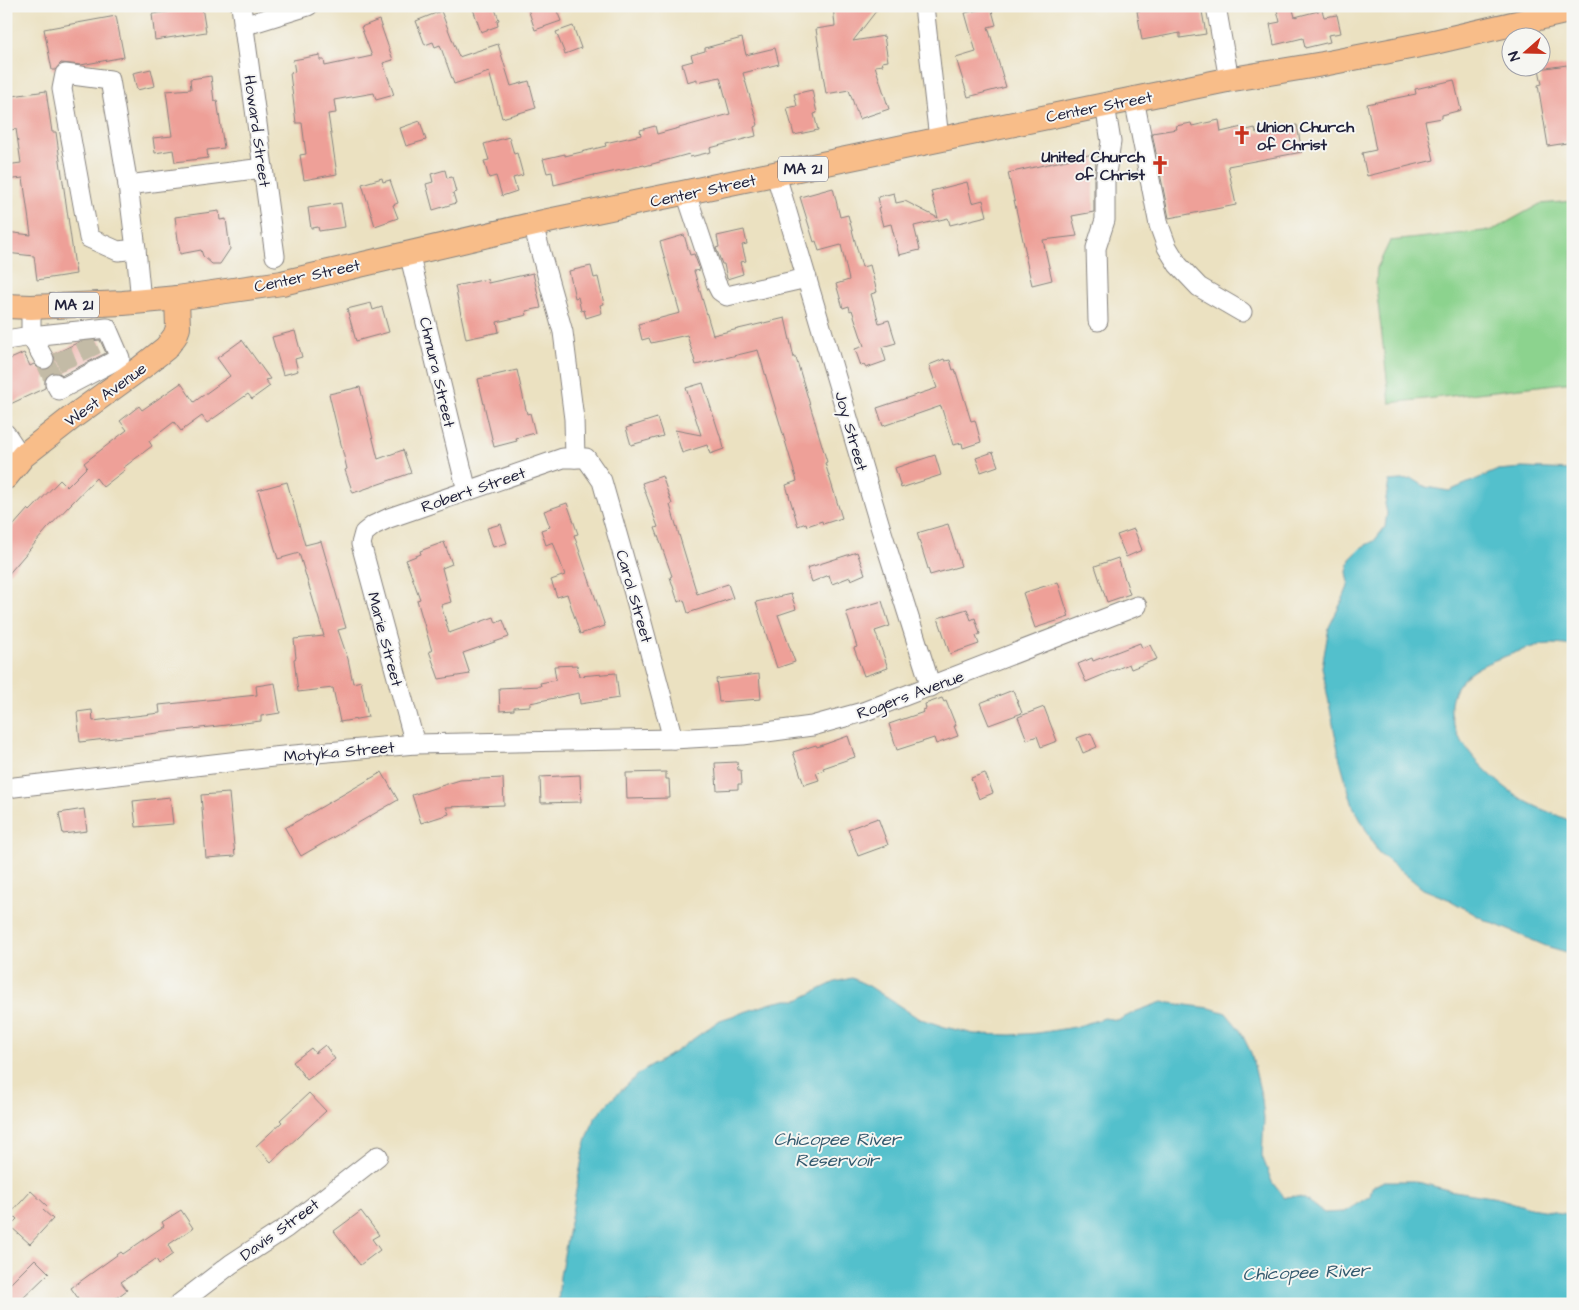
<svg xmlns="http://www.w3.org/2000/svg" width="1579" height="1310" viewBox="0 0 1579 1310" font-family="'Architects Daughter',sans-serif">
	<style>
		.green { fill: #8cd38e; stroke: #577a64 }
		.water { fill: #53c0cc; stroke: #3a7184 }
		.building { fill: #eea098 }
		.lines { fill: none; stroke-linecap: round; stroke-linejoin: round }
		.minor-tunnel { stroke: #c3bba6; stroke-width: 19; stroke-dasharray: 19 9; stroke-linecap: butt }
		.minor-casing { stroke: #86827e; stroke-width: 21 }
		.major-casing { stroke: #86827e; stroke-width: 26 }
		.minor { stroke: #fff; stroke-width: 19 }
		.major { stroke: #f8bd89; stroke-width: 24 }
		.labels { text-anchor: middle; stroke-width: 4; stroke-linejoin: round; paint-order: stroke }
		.shield { fill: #f6f6f2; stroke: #626272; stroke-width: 1 }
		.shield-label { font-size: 15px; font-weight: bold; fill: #22223b }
		.street-label { font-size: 16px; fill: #22223b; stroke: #f6f6f2 }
		.poi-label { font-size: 16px; font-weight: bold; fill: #22223b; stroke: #f6f6f2; text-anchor: start }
		.water-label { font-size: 18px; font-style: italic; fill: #33596e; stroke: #f6f6f2 }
	</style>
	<rect width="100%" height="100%" fill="#f6f6f2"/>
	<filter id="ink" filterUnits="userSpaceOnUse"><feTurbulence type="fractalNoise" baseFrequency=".02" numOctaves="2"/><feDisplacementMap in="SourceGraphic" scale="10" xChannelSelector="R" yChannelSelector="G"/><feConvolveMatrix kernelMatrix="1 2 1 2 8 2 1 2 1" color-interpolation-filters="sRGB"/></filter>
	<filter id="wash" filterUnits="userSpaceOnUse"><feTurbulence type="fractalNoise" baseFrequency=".0096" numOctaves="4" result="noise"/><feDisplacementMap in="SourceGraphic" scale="20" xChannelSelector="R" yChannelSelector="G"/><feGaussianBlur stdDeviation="1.12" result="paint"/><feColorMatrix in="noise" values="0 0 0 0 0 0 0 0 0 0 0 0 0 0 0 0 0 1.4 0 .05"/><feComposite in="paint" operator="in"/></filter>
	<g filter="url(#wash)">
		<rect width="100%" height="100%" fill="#ebe1c1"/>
		<polygon class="green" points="1573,201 1573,382 1390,403 1376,287 1377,268 1390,241 1493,230 1540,204"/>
		<g class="water">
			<path d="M 1522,468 L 1573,470 L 1573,646 C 1565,645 1557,644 1550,644 C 1531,645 1513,654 1495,660 C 1408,693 1468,762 1517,796 C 1533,807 1555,814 1573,822 L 1573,954 L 1546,946 L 1485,920 L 1448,899 L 1423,889 L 1378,852 L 1353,806 L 1340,760 L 1322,667 L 1329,627 L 1342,601 L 1349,584 L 1347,572 L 1350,559 L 1362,547 L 1374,541 L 1385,527 L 1387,513 L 1385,504 L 1389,481 L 1413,479 L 1426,487 L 1449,491 L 1498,470 Z"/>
			<path d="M 852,978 L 869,986 L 918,1018 L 945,1027 L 974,1034 L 1011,1035 L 1038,1033 L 1075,1027 L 1104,1018 L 1119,1020 L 1137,1011 L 1162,1002 L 1210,1008 L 1226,1013 L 1240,1030 L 1251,1053 L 1262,1099 L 1264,1119 L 1262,1156 L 1272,1182 L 1284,1198 C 1301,1192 1311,1203 1324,1213 L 1344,1212 L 1370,1196 L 1372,1187 L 1384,1181 L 1414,1181 L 1448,1190 L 1498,1198 L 1530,1208 L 1573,1215 L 1573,1304 L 558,1304 L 560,1276 L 584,1148 L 594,1119 L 611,1100 L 640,1073 L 675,1052 L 720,1020 L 772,1003 L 787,1000 L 798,1000 L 835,982 Z"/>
		</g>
		<g id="blocks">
			<g class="building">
				<polygon points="472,6 494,6 499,20 497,21 498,26 481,32"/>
				<polygon points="527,6 555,6 561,21 535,30"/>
				<polygon points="833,6 880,6 853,41 884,36 888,61 882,62 883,65 875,66 889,109 859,119 849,90 826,94 816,29 835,26"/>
				<polygon points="1163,6 1201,6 1206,34 1180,38 1180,33 1142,40 1137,11"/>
				<polygon points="1276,6 1292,6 1295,17 1322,10 1324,17 1337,15 1341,33 1328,35 1330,42 1305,48 1303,38 1274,45 1270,24 1280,22"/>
				<polygon points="202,7 206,32 155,40 152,14"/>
				<polygon points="991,7 996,25 988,27 1006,87 968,97 956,58 976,52 965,13"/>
				<polygon points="441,11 459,57 498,44 511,86 529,81 536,108 502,118 489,72 454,84 440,45 435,47 433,42 425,45 416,21"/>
				<polygon points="116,16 124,57 81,65 61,63 55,70 52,70 44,29"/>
				<polygon points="379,20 393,60 383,63 394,95 376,100 374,93 334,100 336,113 328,114 337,174 304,180 300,155 306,154 302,123 296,123 290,73 295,72 293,60 320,55 320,60 324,60 325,66 372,56 361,27"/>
				<polygon points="573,26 581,48 565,54 556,32"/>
				<polygon points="742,38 746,55 775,48 779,64 743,73 758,125 754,127 756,136 710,148 711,152 690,157 689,154 645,166 644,165 594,176 594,175 554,185 552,172 547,173 543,159 565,154 565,156 606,146 605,143 641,135 640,130 655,126 657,134 730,114 720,77 697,82 697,79 687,82 682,64 693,61 691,55 705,51 705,48"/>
				<polygon points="1567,65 1570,80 1573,79 1573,142 1548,146 1538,85 1542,84 1539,69"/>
				<polygon points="151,69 155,86 137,90 133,73"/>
				<polygon points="211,76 214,101 217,100 224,148 207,150 208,158 175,162 173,150 155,153 153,138 172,136 166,91 191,89 190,79"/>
				<polygon points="1454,80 1461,110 1442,115 1442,118 1425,121 1434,160 1367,176 1362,153 1376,150 1367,104 1416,94 1415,89"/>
				<polygon points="812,90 817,113 814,114 818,130 794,135 787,108 797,106 794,94"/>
				<polygon points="46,91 52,132 56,132 76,274 37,280 34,256 6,253 6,232 31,235 23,178 6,180 6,165 21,163 16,129 6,131 6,97"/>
				<polygon points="1219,120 1221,132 1242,127 1242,131 1255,128 1256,133 1297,125 1302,152 1228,166 1236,205 1169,218 1152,133 1177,129 1176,126 1191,123 1192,126"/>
				<polygon points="420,121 426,140 406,146 400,128"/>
				<polygon points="509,137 514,154 517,153 523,175 513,178 517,191 502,196 496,176 489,178 484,161 489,160 484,144"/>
				<polygon points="1093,154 1096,165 1094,179 1094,212 1072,216 1077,236 1043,240 1052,280 1032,285 1025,255 1026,254 1008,173"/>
				<polygon points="445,170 447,178 452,177 456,192 453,193 456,203 433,210 426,184 433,182 431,174"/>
				<polygon points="382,178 383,182 390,180 398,203 393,205 398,218 375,226 362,184"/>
				<polygon points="967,182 972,203 983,200 987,216 950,225 948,218 914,226 920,250 899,255 891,224 883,226 878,208 880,207 878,197 894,193 896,203 905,201 938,218 931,191"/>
				<polygon points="833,188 840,217 848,215 862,267 870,265 877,292 871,294 879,323 889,320 896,343 882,347 886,361 866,368 864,365 861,366 855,349 864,346 852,310 850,311 849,306 843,308 836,284 849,280 841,245 819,251 816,241 814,242 800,197"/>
				<polygon points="341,203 345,227 319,231 318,227 311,228 308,208"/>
				<polygon points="219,211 220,220 226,219 230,249 220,264 212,264 203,256 201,250 180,254 175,217"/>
				<polygon points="744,230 747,244 742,245 746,261 740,262 743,274 727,279 724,264 722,264 716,248 719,247 717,236"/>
				<polygon points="684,235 690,255 694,254 700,270 694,271 713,335 785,318 794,358 796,358 827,462 825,463 842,518 823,524 822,521 807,526 806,523 798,526 786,485 797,481 758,350 696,365 687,335 651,343 649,338 642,340 638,324 680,313 660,242"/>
				<polygon points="591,266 594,278 598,277 604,304 600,305 602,313 586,318 584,310 581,311 578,297 575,298 569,271"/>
				<polygon points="533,273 541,308 526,311 527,315 497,322 499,332 466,339 455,286 487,279 488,283"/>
				<polygon points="371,303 373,310 382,307 389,332 356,341 347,309"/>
				<polygon points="295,331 302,357 295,359 298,371 283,375 272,337"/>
				<polygon points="100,340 106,353 63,375 56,372 50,373 45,378 45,388 6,406 6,361 24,353 30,366 34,364 39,369 44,370 49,369 53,365 55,360 54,354 79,342"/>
				<polygon points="242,340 270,379 265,380 270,386 252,399 248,394 207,423 202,416 181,431 174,422 149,441 152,446 123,468 125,470 103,487 96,478 48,528 6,577 6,534 28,509 30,511 60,480 67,487 87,467 84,463 127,430 120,421 139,406 142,410 181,383 194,402 230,376 217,358"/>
				<polygon points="944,359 945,361 950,360 953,370 955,369 971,421 975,420 981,442 963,448 962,443 953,445 941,406 883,426 877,408 937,388 929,365"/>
				<polygon points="517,370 527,414 530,413 535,433 516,438 517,441 494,447 478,379"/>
				<polygon points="703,383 721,439 723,439 722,440 724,449 710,454 707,445 682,453 675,430 701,435 686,388"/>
				<polygon points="360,387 378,459 403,450 411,473 353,493 345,470 347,469 329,394"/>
				<polygon points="657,418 663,436 631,445 626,428"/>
				<polygon points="993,452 998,466 981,472 976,458"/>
				<polygon points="935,455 941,475 901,488 895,468"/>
				<polygon points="662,476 672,504 670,505 697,594 728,584 733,598 688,613 684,600 678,602 670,577 672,576 658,536 655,528 658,527 642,483"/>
				<polygon points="287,482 305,545 321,541 346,628 338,630 348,659 353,683 361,681 368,717 340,722 333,688 298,692 294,659 296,658 294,639 324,636 299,553 278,559 258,490"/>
				<polygon points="567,503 578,534 574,535 605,626 580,634 567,594 557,597 551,580 565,575 553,542 546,545 541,530 550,527 544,511"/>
				<polygon points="501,524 507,543 493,547 487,528"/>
				<polygon points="948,524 961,566 930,575 917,533"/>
				<polygon points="1134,529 1142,550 1126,557 1117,535"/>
				<polygon points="444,542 452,564 442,568 451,602 441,605 449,633 494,617 496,623 503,620 509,637 463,653 470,674 439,679 429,651 432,651 417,600 420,599 406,560 421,554 420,551"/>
				<polygon points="857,552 865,574 851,580 850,577 832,584 829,575 812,582 807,568"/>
				<polygon points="1118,558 1130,594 1107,602 1095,566"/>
				<polygon points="1058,582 1069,617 1035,628 1023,593"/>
				<polygon points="791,594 796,609 778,615 795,662 777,668 756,602"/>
				<polygon points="882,601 890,626 875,631 888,668 864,676 854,648 857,647 846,612"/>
				<polygon points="967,609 971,620 975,618 980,634 976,636 979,644 950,654 938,618"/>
				<polygon points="1140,643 1142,648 1150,645 1157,659 1131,669 1129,664 1086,682 1078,664 1092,658 1093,661"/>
				<polygon points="577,665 579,676 616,673 619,698 580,704 579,693 530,703 530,706 514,707 514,710 500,711 499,688 541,686 540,683 556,680 554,666"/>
				<polygon points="759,674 761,699 719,702 716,679"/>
				<polygon points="275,683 280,713 261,716 261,721 80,742 77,712 92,710 93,721 160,713 159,705 257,695 256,686"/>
				<polygon points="1013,690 1022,713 989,725 980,703"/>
				<polygon points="942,698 944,702 946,701 956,726 954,726 958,736 936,744 934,738 897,750 889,724 924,712 923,710 926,709 925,704"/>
				<polygon points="1044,707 1057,741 1041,747 1037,736 1027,740 1018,717"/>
				<polygon points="1091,733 1097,747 1083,753 1077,738"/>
				<polygon points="848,736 855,757 823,768 824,770 816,773 819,780 804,785 793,752 816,745 817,747"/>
				<polygon points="737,762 738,770 741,770 742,784 738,784 738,789 717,790 715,763"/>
				<polygon points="382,772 398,800 301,856 285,828"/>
				<polygon points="666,772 666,779 669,779 670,798 627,799 626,773"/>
				<polygon points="985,773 993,793 979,799 971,778"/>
				<polygon points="580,775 581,802 541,803 540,777"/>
				<polygon points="503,778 504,805 446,807 449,814 421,823 412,795 460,780"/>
				<polygon points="229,793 235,856 206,858 201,795"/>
				<polygon points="170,797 173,824 136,827 133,801"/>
				<polygon points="84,809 87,831 63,834 59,813"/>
				<polygon points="878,818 888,845 858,856 848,829"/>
				<polygon points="325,1045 335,1059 307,1080 293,1062 311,1048 315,1053"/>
				<polygon points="309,1093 326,1111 271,1162 256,1146 282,1122 280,1120"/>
				<polygon points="31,1191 47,1206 43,1210 53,1219 30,1244 10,1226 17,1219 11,1213"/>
				<polygon points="181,1210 193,1228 168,1245 173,1254 159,1264 156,1259 121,1282 127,1290 108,1304 82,1304 71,1288 121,1252 123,1254 164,1226 162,1222"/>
				<polygon points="361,1211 379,1235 372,1239 380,1250 360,1265 334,1231"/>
				<polygon points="35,1259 49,1273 17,1304 6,1304 6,1288"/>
			</g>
		</g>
	</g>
	<g filter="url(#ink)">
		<use href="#blocks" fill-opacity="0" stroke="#86827e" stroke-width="1"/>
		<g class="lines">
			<g class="minor-tunnel">
				<polyline points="84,340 95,363"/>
				<polyline points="62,350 72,375"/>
				<polyline points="44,359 55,383"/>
			</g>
			<g class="minor-casing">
				<g id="minor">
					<polyline points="241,6 275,256"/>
					<polyline points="924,6 939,139"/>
					<polyline points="1216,6 1229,80"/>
					<polyline points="243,26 308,6"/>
					<polygon points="65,74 110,80 128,185 136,249 118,251 89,238 62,89"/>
					<polyline points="1134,99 1159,225 1167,247 1178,265 1199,287 1242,312"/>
					<polyline points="776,175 880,526 931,687"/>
					<polyline points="128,185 263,168"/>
					<polyline points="686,193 716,283 720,291 727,296 807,278"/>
					<polyline points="533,225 563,332 574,419 575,458"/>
					<polyline points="136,249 141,301"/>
					<polyline points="409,253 467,491"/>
					<polyline points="1098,321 1096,248 1105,220 1105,179 1111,142 1105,105"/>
					<polyline points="6,340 31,336 31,307"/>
					<polyline points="44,359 31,336 107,328 120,358 59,390 55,383"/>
					<polyline points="6,434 22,458"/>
					<polyline points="415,744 361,544 364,533 374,525 389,518 563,458 586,458 602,481 637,604 673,739"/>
					<polyline points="6,788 273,757 415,744 673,739 743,735 812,726 863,712 1137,606"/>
					<polyline points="179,1304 231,1264 286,1228 378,1156"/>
				</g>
			</g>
			<g class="major-casing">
				<g id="major">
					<polyline points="6,306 31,307 123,303 177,298 282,283 548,221 1105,105 1227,80 1323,64 1430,43 1573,10"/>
					<polyline points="6,477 23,456 74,416 142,367 166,348 175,336 178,328 177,298"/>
				</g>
			</g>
			<use href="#minor" class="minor"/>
			<use href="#major" class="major"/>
		</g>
	</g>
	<defs>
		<g id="church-bare" transform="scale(1.5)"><path d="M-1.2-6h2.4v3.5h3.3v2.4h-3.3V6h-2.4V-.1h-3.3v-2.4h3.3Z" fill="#c8321e" stroke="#f6f6f2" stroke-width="2.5" paint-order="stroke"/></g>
	</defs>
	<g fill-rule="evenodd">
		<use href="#church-bare" x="1242" y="135"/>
		<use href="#church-bare" x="1160" y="165"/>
	</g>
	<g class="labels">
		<g class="shield">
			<rect x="778" y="156.5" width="50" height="25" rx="4"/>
			<rect x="49" y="292.5" width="50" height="25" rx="4"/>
		</g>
		<g class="shield-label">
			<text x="803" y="174">MA 21</text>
			<text x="74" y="310">MA 21</text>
		</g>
		<g class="street-label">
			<text transform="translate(1099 106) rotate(-11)" y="6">Center Street</text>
			<text transform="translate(258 131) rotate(82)" y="6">Howard Street</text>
			<text transform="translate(703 190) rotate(-12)" y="6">Center Street</text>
			<text transform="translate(307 275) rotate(-12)" y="6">Center Street</text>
			<text transform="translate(438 372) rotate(77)" y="6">Chmura Street</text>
			<text transform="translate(105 394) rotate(-36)" y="6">West Avenue</text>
			<text transform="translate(852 431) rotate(74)" y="6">Joy Street</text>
			<text transform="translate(473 489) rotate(-19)" y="6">Robert Street</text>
			<text transform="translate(635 596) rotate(74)" y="6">Carol Street</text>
			<text transform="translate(386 639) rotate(75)" y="6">Marie Street</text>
			<text transform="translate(910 694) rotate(-20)" y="6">Rogers Avenue</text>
			<text transform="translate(339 751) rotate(-5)" y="6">Motyka Street</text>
			<text transform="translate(279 1229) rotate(-36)" y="6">Davis Street</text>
		</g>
		<g class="poi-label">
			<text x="1257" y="132">Union Church<tspan x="1257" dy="18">of Christ</tspan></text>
			<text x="1145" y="162" text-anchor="end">United Church<tspan x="1145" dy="18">of Christ</tspan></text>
		</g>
		<g class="water-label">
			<text x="837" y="1145">Chicopee River<tspan x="837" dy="21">Reservoir</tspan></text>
			<text transform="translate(1306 1272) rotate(-2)" y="6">Chicopee River</text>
		</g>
	</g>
	<rect width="1579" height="1310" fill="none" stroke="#f6f6f2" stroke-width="25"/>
	<g transform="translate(1526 52) rotate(250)"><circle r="24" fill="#f6f6f2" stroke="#a1a1a9"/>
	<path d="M0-4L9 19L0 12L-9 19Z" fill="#c8321e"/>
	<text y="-8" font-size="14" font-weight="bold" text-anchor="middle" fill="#22223b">N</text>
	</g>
</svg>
